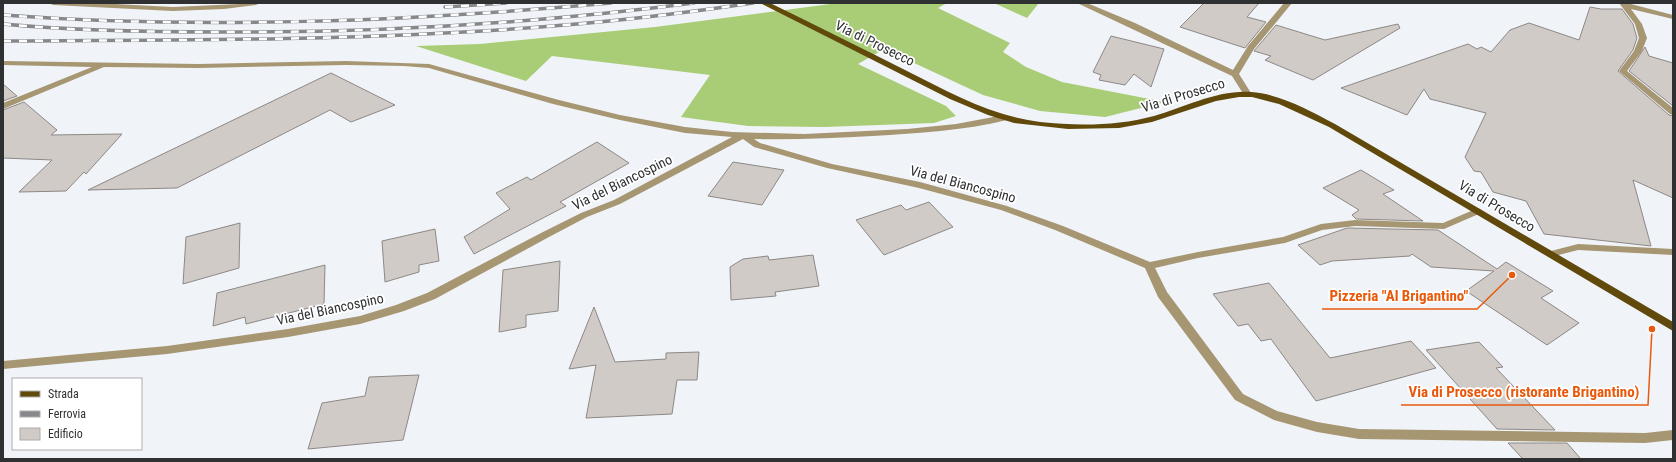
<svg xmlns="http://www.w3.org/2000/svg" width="1676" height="462" viewBox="0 0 1676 462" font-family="'Roboto Condensed',sans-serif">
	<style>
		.forest { fill: #a9cc76 }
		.building { fill: #d1cbc8; stroke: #8d8885 }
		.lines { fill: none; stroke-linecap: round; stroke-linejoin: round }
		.minor { fill: #a79672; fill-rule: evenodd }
		.major { fill: #61490b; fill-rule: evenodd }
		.rail-casing { stroke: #86888b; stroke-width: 3.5 }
		.rail { stroke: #fff; stroke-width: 2.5; stroke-dasharray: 8; stroke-linecap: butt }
		.labels { text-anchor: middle; stroke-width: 3.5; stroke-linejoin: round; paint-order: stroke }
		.street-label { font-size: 14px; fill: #2f3032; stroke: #fff }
		.leader { fill: none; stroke: #e8590c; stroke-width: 1.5 }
		.callout-dot { fill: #e8590c; stroke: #fff; stroke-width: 1.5 }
		.callout-label { font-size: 15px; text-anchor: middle; font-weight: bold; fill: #e8590c; stroke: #fff; stroke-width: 3.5; stroke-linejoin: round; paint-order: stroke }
	</style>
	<rect width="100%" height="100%" fill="#f0f4f9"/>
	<g class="forest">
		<polygon points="838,3 947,3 938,8 1010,43 1003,52 1026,67 1062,82 1165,102 1105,117 1040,111 983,95 884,49 858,64 946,106 956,116 934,123 824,127 748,126 681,117 710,75 552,56 526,81 416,46 480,44 655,27"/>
		<polygon points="994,3 1039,3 1027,18"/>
	</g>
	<g class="building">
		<polygon points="1204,3 1259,3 1247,17 1266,22 1245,48 1180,27"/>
		<polygon points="1590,7 1601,9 1622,9 1633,24 1637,38 1633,50 1618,71 1669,115 1673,116 1673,198 1633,180 1651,246 1544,234 1526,201 1493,192 1481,172 1474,171 1465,157 1486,113 1430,99 1424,89 1407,115 1341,88 1468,44 1477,49 1481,47 1491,52 1510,30 1529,23 1579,40"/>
		<polygon points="1398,24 1400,28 1313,80 1265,60 1271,56 1254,51 1276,25 1325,40"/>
		<polygon points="1111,36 1164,49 1151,87 1134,74 1125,85 1099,80 1101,75 1093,72"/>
		<polygon points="1645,47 1649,56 1673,63 1673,106 1629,71"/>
		<polygon points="331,73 395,105 351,122 330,110 177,188 88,190"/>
		<polygon points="3,84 17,96 3,101"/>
		<polygon points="24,102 57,130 51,135 122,134 86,174 84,172 66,191 19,192 52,160 3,158 3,110"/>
		<polygon points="597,142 629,163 560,202 566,206 474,254 464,237 510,209 496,193 527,177 531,180"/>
		<polygon points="733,162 784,170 762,205 708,196"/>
		<polygon points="1361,170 1394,190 1383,194 1423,221 1356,219 1352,215 1359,210 1323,188"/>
		<polygon points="929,202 953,227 884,255 856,220 901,205 906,210"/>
		<polygon points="240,223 239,268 183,284 186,237"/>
		<polygon points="1347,228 1438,230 1497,269 1506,262 1553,291 1541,298 1579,323 1547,345 1466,291 1494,271 1431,267 1412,254 1410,256 1332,261 1320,265 1298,245"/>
		<polygon points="435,229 439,261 419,265 419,272 385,282 382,241"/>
		<polygon points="813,255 819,286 775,292 776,296 731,300 730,267 743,259 768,256 769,260"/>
		<polygon points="560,261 558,311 526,315 526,327 499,332 503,270"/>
		<polygon points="325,265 324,304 246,324 245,317 213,326 217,293"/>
		<polygon points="1269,283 1330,358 1411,341 1436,368 1316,401 1271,339 1261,341 1248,324 1238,326 1213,294"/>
		<polygon points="594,307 615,362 666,359 666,353 699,352 697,380 677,380 672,414 586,418 596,365 569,369"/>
		<polygon points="1479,342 1503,367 1496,368 1555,430 1497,429 1426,350"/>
		<polygon points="419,375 403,440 308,449 322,403 365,396 369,377"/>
		<polygon points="1508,443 1567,443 1581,459 1523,459"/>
	</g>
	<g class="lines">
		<g class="minor">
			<polygon points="49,3 96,3 173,7 260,3 256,5 224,9 173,11 53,5"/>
			<polygon points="1077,3 1087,3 1135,23 1233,70 1248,46 1284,3 1292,3 1254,49 1239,74 1251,93 1247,95 1244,95 1232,76"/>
			<polygon points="1619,3 1627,3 1673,15 1673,19 1631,9 1642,24 1647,38 1642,51 1627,71 1673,108 1673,115 1670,114 1619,71 1634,51 1639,38 1635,24"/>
			<path d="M 3,61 L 198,64 L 346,61 L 429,64 L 559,100 L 620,115 L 685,127 L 732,132 L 804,134 L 907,129 L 956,124 L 1004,115 L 1008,118 L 1007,120 C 963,131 918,133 873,136 C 833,138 794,140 754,139 L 760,143 L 832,164 L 920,182 L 1007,206 L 1063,226 L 1150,262 L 1198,252 L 1283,237 L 1321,224 L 1355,220 L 1443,223 L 1478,208 L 1483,211 L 1481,213 L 1444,229 L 1355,226 L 1322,230 L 1285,243 L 1198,258 L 1155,268 L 1167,292 L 1243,394 L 1277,411 L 1317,422 L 1359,429 L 1645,433 L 1673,430 L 1673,440 L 1645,443 L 1359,439 L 1317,432 L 1274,420 L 1235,400 L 1158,297 L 1145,268 L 1055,230 L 1001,210 L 919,188 L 827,168 L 754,147 L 743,139 L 620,204 L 587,217 L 549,237 L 435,299 L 404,311 L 360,324 L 288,337 L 167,354 L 3,369 L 3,361 L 167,346 L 288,329 L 360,316 L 396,305 L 427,293 L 541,233 L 581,213 L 614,200 L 732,137 L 685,133 L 620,120 L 553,104 L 429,68 L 404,66 L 346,65 L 198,68 L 104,67 L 3,109 L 3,103 L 92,67 L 3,65 Z"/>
			<polygon points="1578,244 1673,249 1673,255 1578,250 1551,257 1546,254 1547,252"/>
		</g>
		<path class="major" d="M 760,3 L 770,3 C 815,25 860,47 905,70 C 949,92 991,116 1040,122 C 1078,126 1117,126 1154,116 C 1186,107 1216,90 1251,92 C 1280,94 1309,110 1335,124 L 1673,322 L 1673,331 L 1329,127 L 1279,104 L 1252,97 L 1239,97 L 1216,101 L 1152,122 L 1119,128 L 1068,129 L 1014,123 L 988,115 L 950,99 Z"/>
		<g class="rail-casing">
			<g id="rail">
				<polyline points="445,7 506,3"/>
				<path d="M 3,15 C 206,30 409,21 611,3"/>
				<path d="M 3,24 C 76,31 149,32 222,32 C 380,33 537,23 694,3"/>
				<path d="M 3,41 C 190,40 378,41 565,25 C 628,20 691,12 753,3"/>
			</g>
		</g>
		<use href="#rail" class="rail"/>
	</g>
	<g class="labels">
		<g class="street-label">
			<text transform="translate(875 43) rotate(26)" y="5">Via di Prosecco</text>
			<text transform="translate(1183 95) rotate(-17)" y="5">Via di Prosecco</text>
			<text transform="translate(622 182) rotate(-26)" y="5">Via del Biancospino</text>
			<text transform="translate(963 184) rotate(15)" y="5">Via del Biancospino</text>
			<text transform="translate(1497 206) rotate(31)" y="5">Via di Prosecco</text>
			<text transform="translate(330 309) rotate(-12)" y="5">Via del Biancospino</text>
		</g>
	</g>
	<path class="leader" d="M1512 275L1477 309H1322M1652 329L1648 405H1401"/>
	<g class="callout-dot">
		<circle cx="1512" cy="275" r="4"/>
		<circle cx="1652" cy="329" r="4"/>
	</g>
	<g class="callout-label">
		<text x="1399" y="301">Pizzeria "Al Brigantino"</text>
		<text x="1524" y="397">Via di Prosecco (ristorante Brigantino)</text>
	</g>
	<rect width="1676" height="462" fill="none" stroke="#2f3032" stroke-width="8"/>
	<rect x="12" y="378" width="130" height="72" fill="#ffffff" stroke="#acacad"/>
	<rect x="20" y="391" width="20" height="6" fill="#61490b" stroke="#acacad"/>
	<text x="48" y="398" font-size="12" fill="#2f3032">Strada</text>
	<rect x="20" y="411" width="20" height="6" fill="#86888b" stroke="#acacad"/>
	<text x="48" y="418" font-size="12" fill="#2f3032">Ferrovia</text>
	<rect x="20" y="428" width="20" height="12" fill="#d1cbc8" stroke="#acacad"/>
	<text x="48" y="438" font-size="12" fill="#2f3032">Edificio</text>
</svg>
